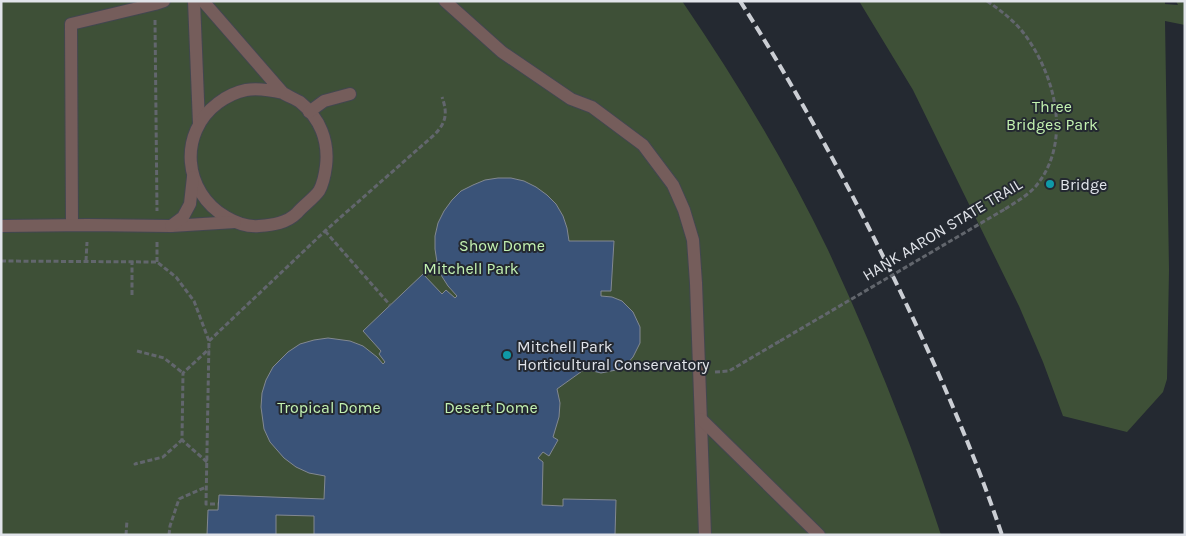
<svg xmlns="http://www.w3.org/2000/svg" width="1186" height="536" viewBox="0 0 1186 536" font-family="Karla,sans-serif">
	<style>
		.green { fill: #3e5037 }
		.building { fill: #3a5378; stroke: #828891 }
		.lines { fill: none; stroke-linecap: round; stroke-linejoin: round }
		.minor-casing { stroke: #42474f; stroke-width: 14 }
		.path { stroke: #62666d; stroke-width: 3; stroke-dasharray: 5 2.5; stroke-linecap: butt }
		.minor { stroke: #755d5b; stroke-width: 12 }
		.rail { stroke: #cbced4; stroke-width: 4; stroke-dasharray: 10 5; stroke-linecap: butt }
		.path-bridge { stroke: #62666d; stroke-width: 3; stroke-dasharray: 5 2.5; stroke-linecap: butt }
		.culture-dot { fill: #0f9aa8; stroke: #242931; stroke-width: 2 }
		.labels { text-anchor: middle; stroke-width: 4; stroke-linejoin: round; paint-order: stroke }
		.park-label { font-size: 16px; fill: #c3f2b1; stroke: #242931 }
		.poi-label { font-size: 16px; fill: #e1e4ea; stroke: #242931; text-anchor: start }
		.street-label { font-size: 16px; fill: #e1e4ea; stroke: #242931 }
	</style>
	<rect width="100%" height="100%" fill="#242931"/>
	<g class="green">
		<path d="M 1,1 L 682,1 C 736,80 786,163 828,250 C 855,308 880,367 903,427 C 917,463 929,499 941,535 L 1,535 Z"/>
		<polygon points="859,1 1165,1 1165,4 1178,5 1176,1 1177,1 1185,3 1185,25 1165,21 1169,270 1167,379 1163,392 1127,432 1063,416 1043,362 1019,306 961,188 913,90"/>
	</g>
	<polygon class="building" points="498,178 511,178 524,181 536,187 547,195 556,204 563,216 567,228 569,241 614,241 611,291 601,291 601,296 612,297 622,301 633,312 640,327 640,343 633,357 626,365 616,370 601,373 585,369 557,389 560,403 559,417 553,437 558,440 549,456 543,452 538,458 543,462 542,505 563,506 563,499 616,500 615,535 314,535 314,516 276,515 276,535 207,535 208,510 218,510 219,495 324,499 325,476 309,473 296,467 284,458 270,442 264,429 261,407 262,393 266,380 273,367 288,352 300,344 314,340 328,338 350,341 363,346 377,357 383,364 385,362 379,354 381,351 363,331 423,274 442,294 446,290 455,298 457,296 448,286 441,275 437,262 435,249 435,236 438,223 444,211 452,200 461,191 473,185 485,180"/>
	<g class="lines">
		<g class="minor-casing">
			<g id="minor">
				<polyline points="194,1 199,124"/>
				<path d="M 203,1 L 283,93 C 288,96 295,99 300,102 C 320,118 329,141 326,166 C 325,174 323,184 319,191 C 314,198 303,206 297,213 C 287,223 273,225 259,226 C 247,227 236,223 226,217 C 183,192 178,133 218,103 C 226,97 236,92 246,90 C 259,88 270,90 283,93"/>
				<polyline points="445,1 502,52 571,99 592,107 643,145 673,185 684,210 693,240 696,283 705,535"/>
				<polyline points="309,112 324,101 350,94"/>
				<polyline points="72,225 71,24 155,4 164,1"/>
				<polyline points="1,226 87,225 171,226 235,222"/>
				<polyline points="171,226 183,217 190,204 193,177"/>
				<polyline points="701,419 819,535"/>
			</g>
		</g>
		<g class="path">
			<path d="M 987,1 C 1000,10 1012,19 1022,31 C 1055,73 1073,141 1036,186 C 1027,196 1016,202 1005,209"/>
			<polyline points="155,20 157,211"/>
			<polyline points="325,231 390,305"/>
			<polyline points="157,242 157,262"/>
			<polyline points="1,261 157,262 176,277 194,301 209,341 206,504 218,504"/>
			<polyline points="86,261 87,242"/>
			<polyline points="132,295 132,261"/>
			<path d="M 209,341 L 325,231 L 434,135 C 446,123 448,114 442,97"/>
			<polyline points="137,351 164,358 183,373"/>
			<polyline points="715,372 729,371 780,341"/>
			<polyline points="207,462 182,440 183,373 209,349"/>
			<polyline points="137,463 135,464 163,457 182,440"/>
			<polyline points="126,535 127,520"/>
			<polyline points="169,535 170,526 179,499 206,487"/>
		</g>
		<use href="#minor" class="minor"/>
		<path class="rail" d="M 740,1 C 800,95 853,193 901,293 C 939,372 974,452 1002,535"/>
		<polyline class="path-bridge" points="780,341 1005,209"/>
	</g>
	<g class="culture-dot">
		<circle cx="1050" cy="184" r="5"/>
		<circle cx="507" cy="355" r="5"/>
	</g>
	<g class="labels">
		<g class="park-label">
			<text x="1052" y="112">Three<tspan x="1052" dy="18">Bridges Park</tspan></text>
			<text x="502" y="251">Show Dome</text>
			<text x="471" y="274">Mitchell Park</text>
			<text x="329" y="413">Tropical Dome</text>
			<text x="491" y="413">Desert Dome</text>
		</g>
		<g class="poi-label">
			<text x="1060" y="190">Bridge</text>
			<text x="517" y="352">Mitchell Park<tspan x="517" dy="18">Horticultural Conservatory</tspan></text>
		</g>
		<g class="street-label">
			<text transform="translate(942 229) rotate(-31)" y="6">HANK AARON STATE TRAIL</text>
		</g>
	</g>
	<rect width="1186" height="536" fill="none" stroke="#e1e4ea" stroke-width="5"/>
</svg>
